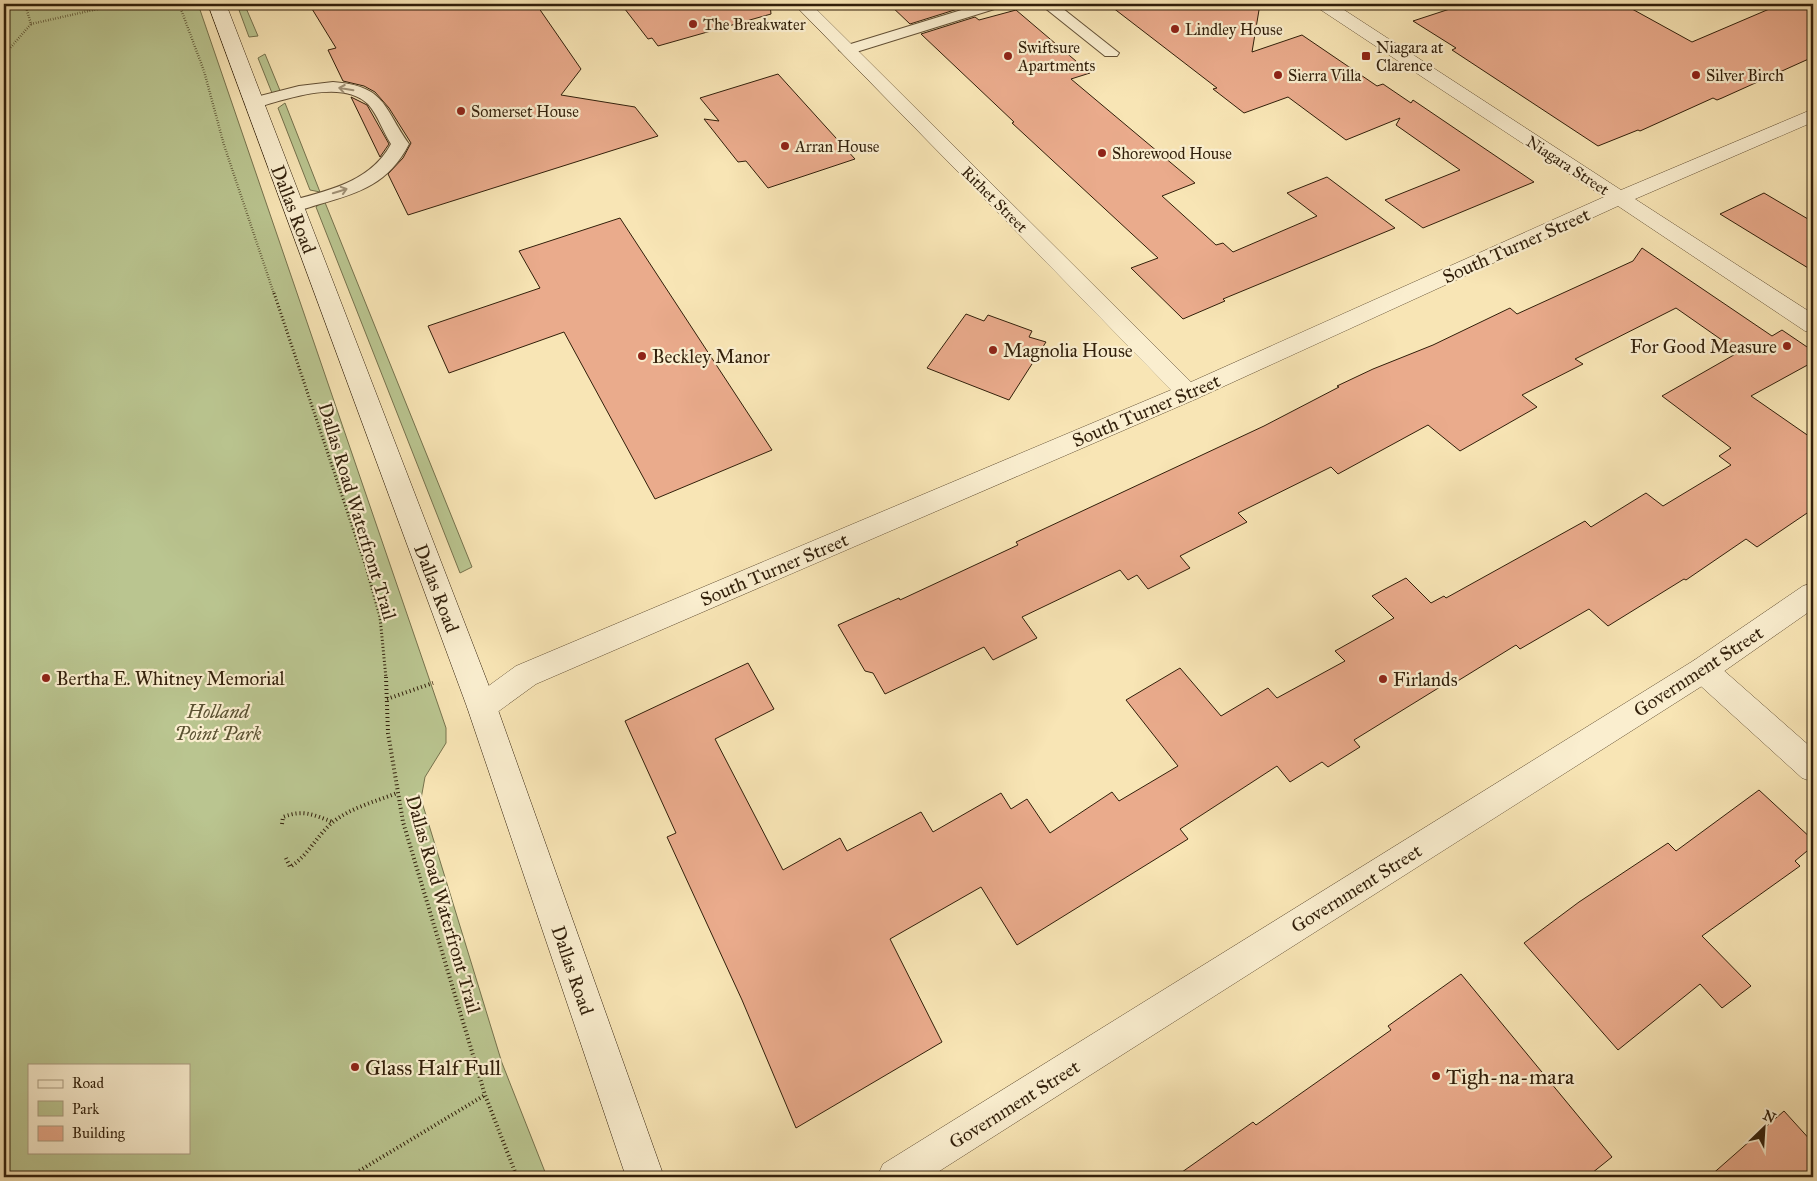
<svg xmlns="http://www.w3.org/2000/svg" width="1817" height="1181" viewBox="0 0 1817 1181" font-family="'IM FELL Great Primer',serif">
	<style>
		.green { fill: #bac590; stroke: #76724d; fill-rule: evenodd }
		.building { fill: #eaab8c; stroke: #311f0a }
		.lines { fill: none; stroke-linecap: round; stroke-linejoin: round }
		.service-casing { stroke: #635035; stroke-width: 2 }
		.minor-casing { stroke: #635035; stroke-width: 1 }
		.tertiary-casing { stroke: #635035; stroke-width: 1 }
		.secondary-casing { stroke: #311f0a; stroke-width: 1 }
		.path-far2 { stroke: #311f0a; stroke-width: 2.5; stroke-dasharray: 0.5 2; stroke-linecap: butt }
		.path-far1 { stroke: #311f0a; stroke-width: 3; stroke-dasharray: 1 2.5; stroke-linecap: butt }
		.path { stroke: #311f0a; stroke-width: 4; stroke-dasharray: 1 3; stroke-linecap: butt }
		.service { fill: #faeecf; fill-rule: evenodd }
		.minor { fill: #faeecf; fill-rule: evenodd }
		.tertiary { fill: #faeecf; fill-rule: evenodd }
		.secondary { fill: #faeecf; fill-rule: evenodd }
		.oneway { stroke: #a09176 }
		.poi-dot { fill: #8f2418; stroke: #faeecf; stroke-width: 2 }
		.labels { text-anchor: middle; stroke-width: 4.5; stroke-linejoin: round; paint-order: stroke }
		.far-poi-label { font-size: 16px; fill: #311f0a; stroke: #faeecf; text-anchor: start }
		.far-street-label { font-size: 16px; fill: #311f0a; stroke: #faeecf }
		.street-label { font-size: 19px; fill: #311f0a; stroke: #faeecf }
		.poi-label { font-size: 19px; fill: #311f0a; stroke: #faeecf; text-anchor: start }
		.park-label { font-size: 19px; font-style: italic; fill: #5a5132; stroke: #faeecf }
		.near-poi-label { font-size: 22px; fill: #311f0a; stroke: #faeecf; text-anchor: start }
	</style>
	<rect width="100%" height="100%" fill="#f8e5b5"/>
	<filter id="stains"><feTurbulence type="fractalNoise" baseFrequency=".004" numOctaves="4"/><feColorMatrix values="0 0 0 0 .2 0 0 0 0 .09 0 0 0 0 .02 0 0 0 .5 -.17"/></filter>
	<radialGradient id="worn" r=".72"><stop offset=".6" stop-color="#630" stop-opacity="0"/><stop offset="1" stop-color="#630" stop-opacity=".3"/></radialGradient>
	<g class="green">
		<path d="M 4,4 L 198,4 L 446,728 L 446,743 L 425,777 L 421,799 L 502,1063 L 547,1177 L 4,1177 ZM 29,1065 L 189,1065 L 189,1152 L 29,1152 Z"/>
		<polygon points="246,8 258,36 249,37 239,10"/>
		<polygon points="265,54 281,93 272,93 258,58"/>
		<polygon points="285,103 320,192 310,190 278,108"/>
		<polygon points="324,200 472,567 460,573 316,207"/>
	</g>
	<g class="building">
		<polygon points="309,4 536,4 581,69 561,95 635,107 658,136 408,215 388,174 403,158 411,143 389,108 375,92 364,86 343,81 328,50 336,48"/>
		<polygon points="621,4 770,4 771,14 658,46 652,38 648,39"/>
		<polygon points="889,4 960,4 964,7 910,24"/>
		<polygon points="1108,4 1260,4 1252,52 1302,35 1377,86 1383,84 1411,103 1413,100 1534,182 1423,228 1385,200 1460,170 1396,125 1400,118 1346,140 1288,97 1244,113 1213,89 1217,88"/>
		<polygon points="1465,4 1623,4 1692,42 1781,4 1798,4 1813,12 1813,57 1722,98 1717,100 1713,98 1640,131 1638,130 1598,146 1452,50 1456,48 1413,21"/>
		<polygon points="1016,10 1090,73 1071,79 1195,183 1162,196 1216,245 1223,243 1233,252 1317,216 1287,193 1327,177 1395,228 1223,299 1225,301 1183,319 1131,268 1158,258 1012,123 1014,122 921,34 975,17 979,20"/>
		<polygon points="778,74 855,159 768,188 746,161 738,162 704,119 719,121 700,98"/>
		<polygon points="351,97 367,105 389,144 380,157"/>
		<polygon points="1764,193 1813,222 1813,271 1720,214"/>
		<polygon points="620,218 772,450 655,499 564,332 449,373 428,326 540,288 519,251"/>
		<polygon points="1642,248 1772,336 1782,330 1813,351 1813,362 1751,396 1813,439 1813,509 1757,547 1746,539 1686,580 1684,579 1608,626 1589,609 1520,649 1516,645 1456,682 1453,679 1354,740 1360,747 1328,767 1322,762 1290,782 1277,766 1180,829 1188,839 1017,945 981,887 890,939 942,1042 796,1128 742,1000 667,837 676,833 625,721 748,663 774,709 715,739 783,870 840,838 847,851 921,812 933,832 1001,793 1011,809 1027,799 1050,833 1112,792 1119,801 1178,766 1126,700 1180,668 1221,716 1268,688 1277,698 1345,661 1335,651 1394,618 1372,596 1406,578 1431,603 1444,596 1446,598 1585,521 1591,527 1646,493 1663,506 1731,465 1719,456 1731,448 1662,396 1739,352 1676,308 1575,359 1583,364 1522,395 1537,407 1460,451 1428,425 1338,474 1331,467 1238,513 1247,522 1180,556 1190,568 1148,589 1137,575 1128,580 1120,570 1022,617 1037,638 993,660 984,647 885,694 873,673 865,671 838,625 899,598 900,600 1018,545 1016,542 1264,426 1339,387 1337,386 1373,369 1433,345 1510,308 1517,314 1609,272 1633,261"/>
		<polygon points="966,314 984,321 988,315 1032,331 1029,337 1046,342 1009,400 927,368"/>
		<polygon points="1759,790 1813,840 1813,846 1795,861 1800,866 1702,936 1751,986 1722,1008 1700,984 1618,1050 1524,943 1579,902 1668,843 1676,851"/>
		<polygon points="1461,974 1612,1157 1587,1177 1175,1177 1253,1122 1256,1125 1391,1030 1388,1026"/>
		<polygon points="1784,1111 1813,1143 1813,1177 1709,1177"/>
	</g>
	<g class="lines">
		<g class="service-casing">
			<g id="service">
				<polygon points="981,4 1004,4 1001,7 853,53 847,55 839,50 841,47"/>
				<polygon points="1040,4 1057,4 1119,53 1117,56 1105,56"/>
				<path d="M 333,82 C 386,86 383,107 409,144 C 389,183 360,193 320,204 C 309,207 297,213 286,210 L 284,206 L 286,202 C 326,191 370,183 391,144 C 383,132 378,115 368,104 C 341,78 285,100 254,108 L 248,107 L 245,103 L 248,99 L 299,86 Z"/>
			</g>
		</g>
		<g class="minor-casing">
			<g id="minor">
				<polygon points="794,4 811,4 1191,382 1604,197 1318,8 1316,4 1335,4 1621,190 1813,109 1813,122 1635,199 1813,314 1813,333 1805,331 1618,206 1196,399 536,684 492,716 482,720 472,716 467,707 472,698 516,666 1171,390"/>
				<polygon points="1703,657 1713,661 1813,749 1813,782 1802,778 1693,679 1689,670 1693,661"/>
			</g>
		</g>
		<g class="tertiary-casing">
			<polygon id="tertiary" points="1813,583 1813,609 1713,679 930,1177 877,1177 883,1164 1693,661 1803,586"/>
		</g>
		<g class="secondary-casing">
			<polygon id="secondary" points="208,4 226,4 497,707 664,1177 626,1177 467,707"/>
		</g>
		<g class="path-far2">
			<polyline points="179,4 204,71 224,145 274,294"/>
			<polyline points="31,24 120,4"/>
			<polyline points="4,55 31,24 25,4"/>
		</g>
		<polyline class="path-far1" points="274,293 366,567 380,617 386,678"/>
		<g class="path">
			<polyline points="386,677 388,733 403,822 485,1095 517,1177"/>
			<polyline points="387,699 433,683"/>
			<path d="M 282,824 L 283,817 C 304,809 313,815 333,822"/>
			<path d="M 286,858 L 290,867 C 309,855 316,836 333,822 C 350,808 377,801 397,793"/>
			<polyline points="349,1177 485,1095"/>
		</g>
		<use href="#service" class="service"/>
		<use href="#minor" class="minor"/>
		<use href="#tertiary" class="tertiary"/>
		<use href="#secondary" class="secondary"/>
	</g>
	<defs><path id="oneway-shaft" d="M-6 0H5M1.5-3L5.5 0L1.5 3" fill="none" stroke-width="1.6" stroke-linecap="round" stroke-linejoin="round" transform="scale(1.25)"/></defs>
	<g class="oneway">
		<use href="#oneway-shaft" transform="translate(346 89) rotate(-171)"/>
		<use href="#oneway-shaft" transform="translate(340 191) rotate(-17)"/>
	</g>
	<g class="poi-dot">
		<circle cx="693" cy="24" r="5"/>
		<circle cx="1175" cy="29" r="5"/>
		<circle cx="1008" cy="56" r="5"/>
		<rect x="1361" y="51" width="10" height="10" rx="2.5"/>
		<circle cx="1278" cy="75" r="5"/>
		<circle cx="1696" cy="75" r="5"/>
		<circle cx="461" cy="111" r="5"/>
		<circle cx="785" cy="146" r="5"/>
		<circle cx="1102" cy="153" r="5"/>
		<circle cx="1787" cy="346" r="5"/>
		<circle cx="993" cy="350" r="5"/>
		<circle cx="642" cy="356" r="5"/>
		<circle cx="46" cy="678" r="5"/>
		<circle cx="1383" cy="679" r="5"/>
		<circle cx="355" cy="1067" r="5"/>
		<circle cx="1436" cy="1076" r="5"/>
	</g>
	<g class="labels">
		<g class="far-poi-label">
			<text x="703" y="30">The Breakwater</text>
			<text x="1185" y="35">Lindley House</text>
			<text x="1018" y="53">Swiftsure<tspan x="1018" dy="18">Apartments</tspan></text>
			<text x="1376" y="53">Niagara at<tspan x="1376" dy="18">Clarence</tspan></text>
			<text x="1288" y="81">Sierra Villa</text>
			<text x="1706" y="81">Silver Birch</text>
			<text x="471" y="117">Somerset House</text>
			<text x="795" y="152">Arran House</text>
			<text x="1112" y="159">Shorewood House</text>
		</g>
		<g class="far-street-label">
			<text transform="translate(1568 165) rotate(33)" y="6">Niagara Street</text>
			<text transform="translate(995 199) rotate(45)" y="6">Rithet Street</text>
		</g>
		<g class="street-label">
			<text transform="translate(294 209) rotate(69)" y="7">Dallas Road</text>
			<text transform="translate(1516 245) rotate(-24)" y="7">South Turner Street</text>
			<text transform="translate(1146 410) rotate(-23)" y="7">South Turner Street</text>
			<text transform="translate(358 511) rotate(73)" y="7">Dallas Road Waterfront Trail</text>
			<text transform="translate(774 569) rotate(-23)" y="7">South Turner Street</text>
			<text transform="translate(437 588) rotate(69)" y="7">Dallas Road</text>
			<text transform="translate(1698 671) rotate(-33)" y="7">Government Street</text>
			<text transform="translate(1356 888) rotate(-32)" y="7">Government Street</text>
			<text transform="translate(444 904) rotate(74)" y="7">Dallas Road Waterfront Trail</text>
			<text transform="translate(573 970) rotate(71)" y="7">Dallas Road</text>
			<text transform="translate(1014 1104) rotate(-32)" y="7">Government Street</text>
		</g>
		<g class="poi-label">
			<text x="1777" y="353" text-anchor="end">For Good Measure</text>
			<text x="1003" y="357">Magnolia House</text>
			<text x="652" y="363">Beckley Manor</text>
			<text x="56" y="685">Bertha E. Whitney Memorial</text>
			<text x="1393" y="686">Firlands</text>
		</g>
		<g class="park-label">
			<text x="218" y="718">Holland<tspan x="218" dy="22">Point Park</tspan></text>
		</g>
		<g class="near-poi-label">
			<text x="365" y="1075">Glass Half Full</text>
			<text x="1446" y="1084">Tigh-na-mara</text>
		</g>
	</g>
	<rect width="1817" height="1181" fill="none" stroke="#f8e5b5" stroke-width="20"/>
	<rect x="5" y="5" width="1807" height="1171" fill="none" stroke="#311f0a" stroke-width="2.5"/>
	<rect x="10" y="10" width="1797" height="1161" fill="none" stroke="#311f0a"/>
	<rect x="28" y="1064" width="162" height="90" fill="#faeecf" stroke="#aa9b80"/>
	<rect x="38" y="1080" width="25" height="8" fill="#faeecf" stroke="#aa9b80"/>
	<text x="72" y="1088" font-size="15" fill="#311f0a">Road</text>
	<rect x="38" y="1101" width="25" height="15" fill="#bac590" stroke="#aa9b80"/>
	<text x="72" y="1114" font-size="15" fill="#311f0a">Park</text>
	<rect x="38" y="1126" width="25" height="15" fill="#eaab8c" stroke="#aa9b80"/>
	<text x="72" y="1138" font-size="15" fill="#311f0a">Building</text>
	<g transform="translate(1764 1128) rotate(25)" stroke="#faeecf" stroke-width="4" paint-order="stroke">
	<path d="M0-4L9 19L0 12L-9 19Z" fill="#311f0a"/>
	<text y="-8" font-size="14" font-weight="bold" text-anchor="middle" fill="#311f0a">N</text>
	</g>
	<rect width="100%" height="100%" filter="url(#stains)"/>
	<rect width="100%" height="100%" fill="url(#worn)"/>
</svg>
